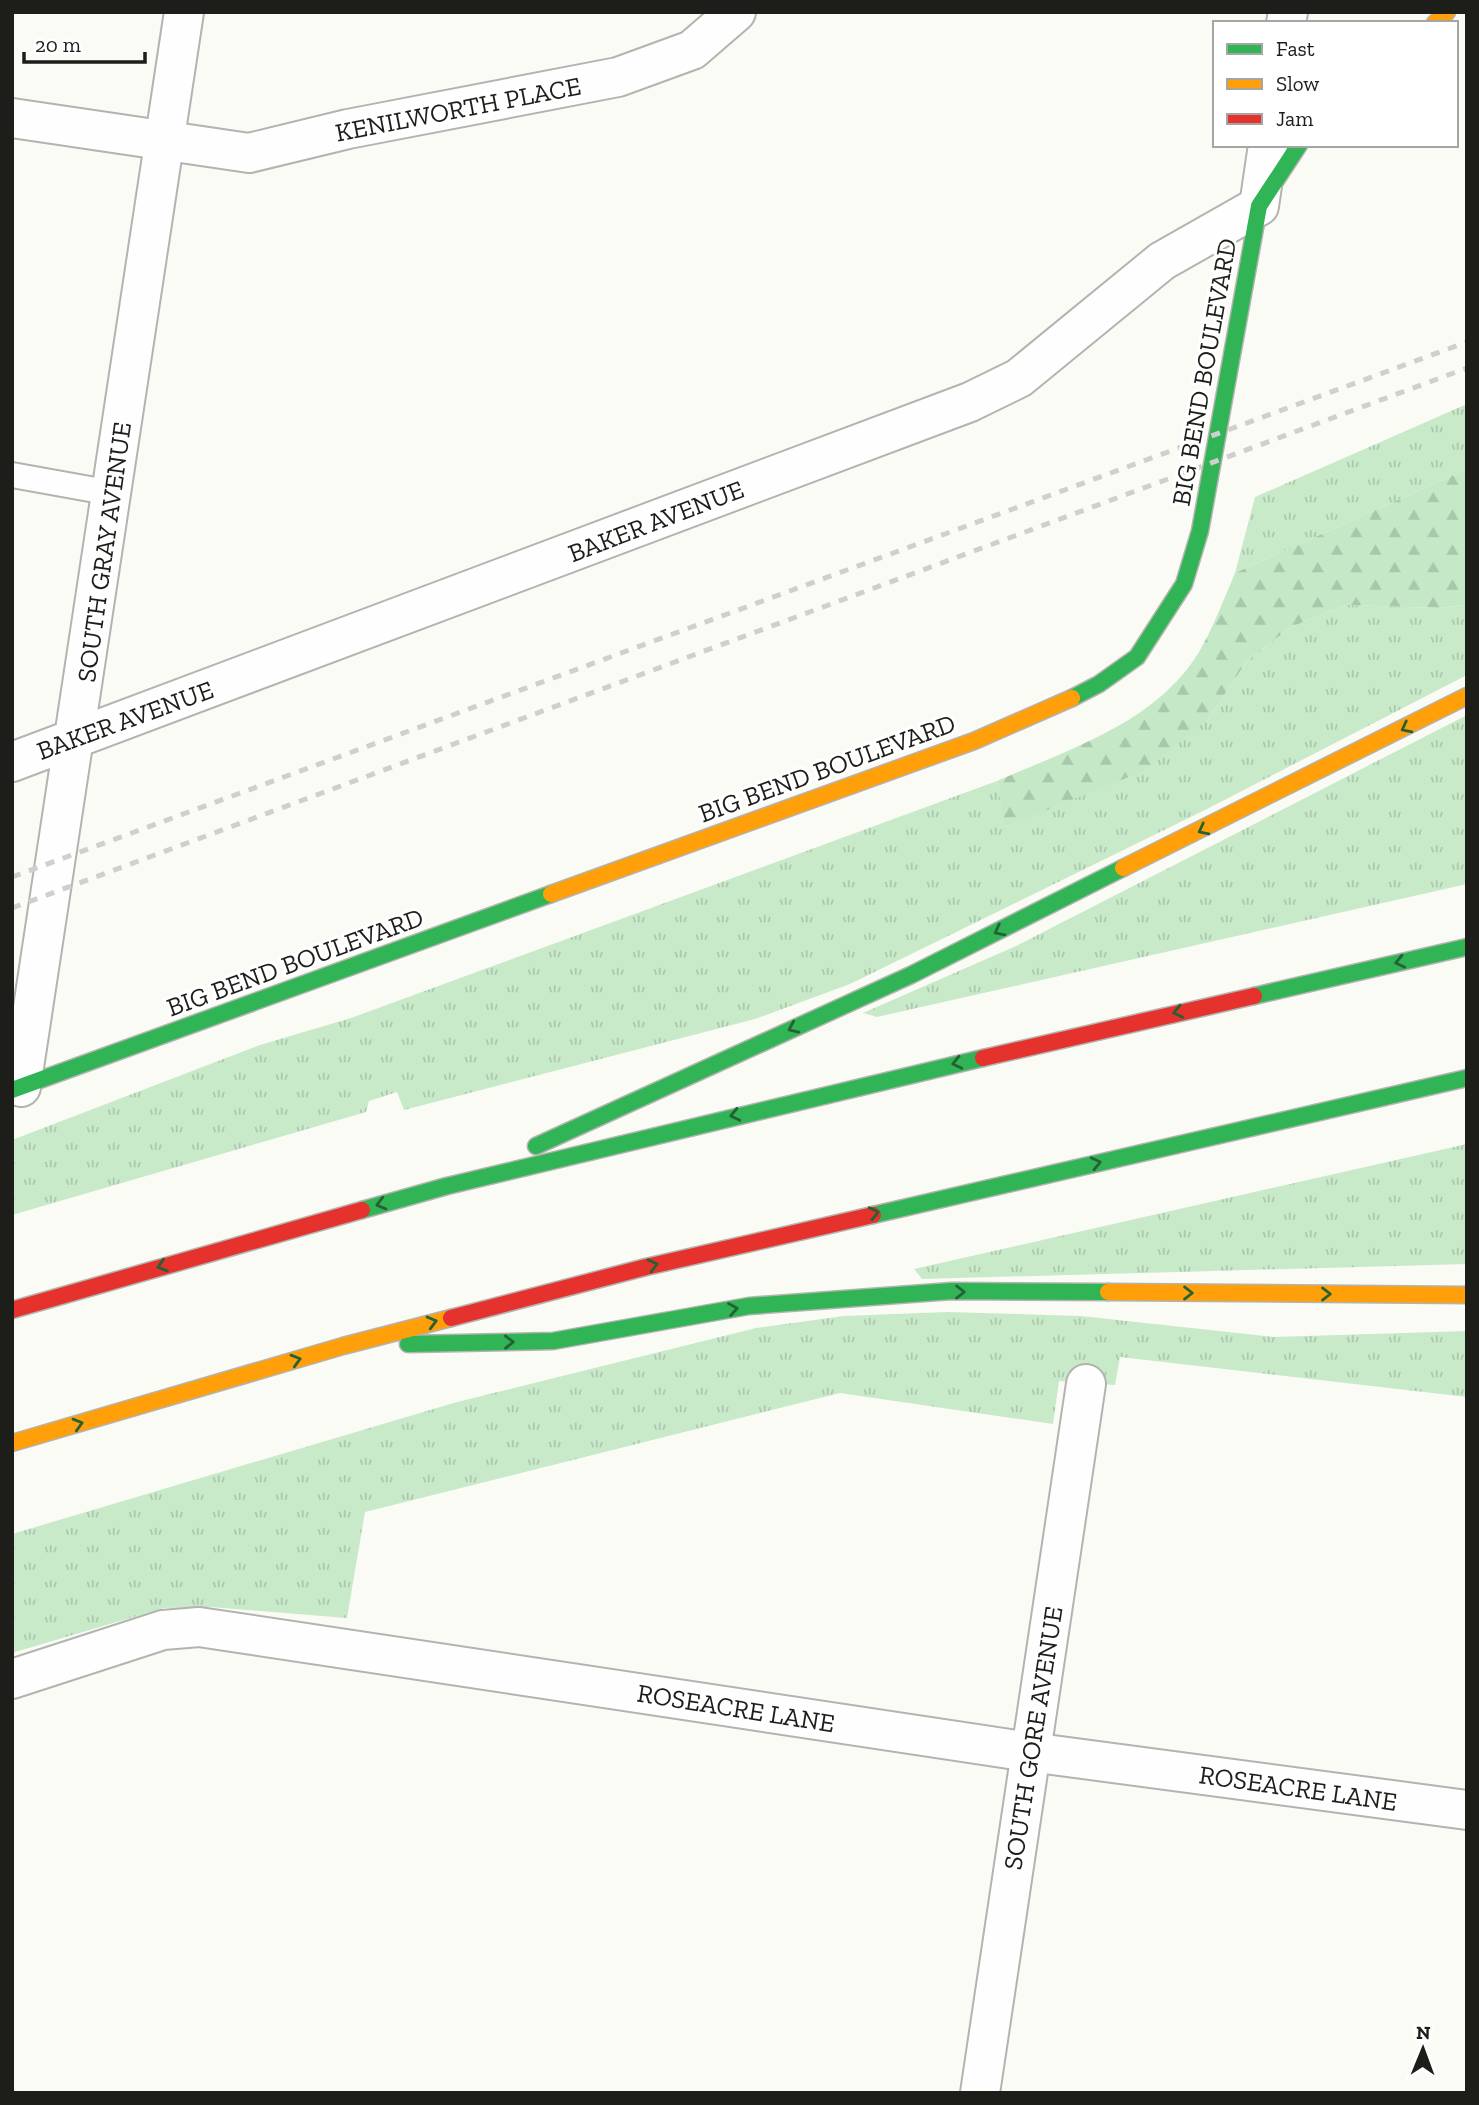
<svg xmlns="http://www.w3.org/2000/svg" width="1479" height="2105" viewBox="0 0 1479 2105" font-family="'Zilla Slab',serif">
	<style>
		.grass { fill: url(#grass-tufts) }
		.forest { fill: url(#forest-firs) }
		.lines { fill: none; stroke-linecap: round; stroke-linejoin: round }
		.lane-casing { stroke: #b3b3b0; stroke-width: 28 }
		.street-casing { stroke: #b3b3b0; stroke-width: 42 }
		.fast-casing { stroke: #b3b3b0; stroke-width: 19 }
		.slow-casing { stroke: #b3b3b0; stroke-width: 19 }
		.jam-casing { stroke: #b3b3b0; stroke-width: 19 }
		.lane { stroke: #fefefe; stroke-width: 24 }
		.street { stroke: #fefefe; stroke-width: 38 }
		.fast { stroke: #30b455; stroke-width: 16 }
		.slow { stroke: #ff9f0a; stroke-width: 16 }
		.jam { stroke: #e5322d; stroke-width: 16 }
		.rail { stroke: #cfcfce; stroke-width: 5; stroke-dasharray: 9 9; stroke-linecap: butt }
		.oneway { stroke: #266135 }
		.labels { text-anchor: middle; stroke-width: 6; stroke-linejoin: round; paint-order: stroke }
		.street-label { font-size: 26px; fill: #1d1d1a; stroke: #fff }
	</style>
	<defs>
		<pattern id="grass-tufts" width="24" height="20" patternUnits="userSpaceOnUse" patternTransform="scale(1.75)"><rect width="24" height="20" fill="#c8eac9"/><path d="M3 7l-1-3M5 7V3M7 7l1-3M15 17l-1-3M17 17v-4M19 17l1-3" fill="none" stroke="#abc8ac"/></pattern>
		<pattern id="forest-firs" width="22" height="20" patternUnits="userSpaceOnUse" patternTransform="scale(1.75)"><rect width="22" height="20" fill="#c5e9c6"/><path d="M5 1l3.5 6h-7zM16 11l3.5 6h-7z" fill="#a9c7aa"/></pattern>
	</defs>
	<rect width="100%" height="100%" fill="#fbfbf6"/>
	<g class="grass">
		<polygon points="1467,404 1467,469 1235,573 1255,497"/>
		<polygon points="1346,605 1438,608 1467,605 1467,675 1205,810 850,984 755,1019 404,1110 397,1092 369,1101 366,1112 12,1215 12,1140 260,1045 351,1018 997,781 1006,827 1207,720 1247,661 1291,627"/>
		<polygon points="1467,715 1467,884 877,1017 863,1013 1016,946"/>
		<polygon points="1467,1144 1467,1264 922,1279 914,1269"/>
		<polygon points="947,1312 1081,1316 1274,1337 1467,1331 1467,1397 1120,1357 1115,1385 1059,1381 1053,1424 840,1393 365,1512 347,1618 211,1607 164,1608 12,1653 12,1534 457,1402 756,1328 844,1316"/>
	</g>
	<path class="forest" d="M 1467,469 L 1467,605 L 1438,608 L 1346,605 L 1291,627 L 1247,661 L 1207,720 L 1146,770 L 1005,827 L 997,781 C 1069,749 1156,723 1199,652 C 1213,628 1224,599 1235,573 Z"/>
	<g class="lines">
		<g class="lane-casing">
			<polyline id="lane" points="12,475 112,493"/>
		</g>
		<g class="street-casing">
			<g id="street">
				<polyline points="1286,23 1288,12"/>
				<polyline points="12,118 249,153 348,129 618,77 692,50 736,12"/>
				<polyline points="12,762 970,402 1019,378 1162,261 1259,206 1268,145"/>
				<polyline points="21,1087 184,12"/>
				<polyline points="12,1679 163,1630 199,1627 1030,1752 1467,1810"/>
				<polyline points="980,2093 1086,1384"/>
			</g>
		</g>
		<g class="fast-casing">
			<g id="fast">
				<polyline points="1072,698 1099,684 1137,657 1184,584 1200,531 1259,206 1299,145"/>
				<polyline points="1254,996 1467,947"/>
				<polyline points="12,1090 551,894"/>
				<polyline points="536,1146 911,975 1123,868"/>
				<polyline points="362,1210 447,1186 983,1058"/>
				<polyline points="873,1215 1467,1078"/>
				<polyline points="408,1344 553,1341 749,1306 952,1291 1108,1292"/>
			</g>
		</g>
		<g class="slow-casing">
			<g id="slow">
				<polyline points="1435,23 1447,12"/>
				<polyline points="1123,868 1467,696"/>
				<polyline points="551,894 974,741 1072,698"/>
				<polyline points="1108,1292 1467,1295"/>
				<polyline points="12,1443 343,1346 451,1318"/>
			</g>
		</g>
		<g class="jam-casing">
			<g id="jam">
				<polyline points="983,1058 1254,996"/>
				<polyline points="12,1310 362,1210"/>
				<polyline points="451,1318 646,1267 873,1215"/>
			</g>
		</g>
		<use href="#lane" class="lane"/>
		<use href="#street" class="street"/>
		<use href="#fast" class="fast"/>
		<use href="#slow" class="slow"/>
		<use href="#jam" class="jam"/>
		<g class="rail">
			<polyline points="12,877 1467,342"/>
			<polyline points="12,908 1467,368"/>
		</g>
	</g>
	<defs><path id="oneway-chevron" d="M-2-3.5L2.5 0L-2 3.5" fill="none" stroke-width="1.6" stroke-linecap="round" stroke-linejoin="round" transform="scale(1.75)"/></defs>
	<g class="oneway">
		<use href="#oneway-chevron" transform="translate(1406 728) rotate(153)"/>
		<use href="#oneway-chevron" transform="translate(1203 830) rotate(153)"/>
		<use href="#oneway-chevron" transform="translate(999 931) rotate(153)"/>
		<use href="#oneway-chevron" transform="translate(1400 962) rotate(167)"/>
		<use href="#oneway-chevron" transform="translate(1178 1012) rotate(167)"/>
		<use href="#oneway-chevron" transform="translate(793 1028) rotate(156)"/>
		<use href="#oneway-chevron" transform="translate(957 1063) rotate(167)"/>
		<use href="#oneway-chevron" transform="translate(735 1115) rotate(167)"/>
		<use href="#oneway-chevron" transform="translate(1096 1163) rotate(-13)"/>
		<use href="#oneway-chevron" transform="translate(381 1204) rotate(165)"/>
		<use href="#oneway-chevron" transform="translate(874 1213) rotate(-13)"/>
		<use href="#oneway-chevron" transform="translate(653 1265) rotate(-14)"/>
		<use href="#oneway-chevron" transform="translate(162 1266) rotate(163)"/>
		<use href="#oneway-chevron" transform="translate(960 1292)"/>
		<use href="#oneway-chevron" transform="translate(1188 1293)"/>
		<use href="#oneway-chevron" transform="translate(1326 1294)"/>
		<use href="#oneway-chevron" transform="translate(733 1309) rotate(-10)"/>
		<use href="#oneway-chevron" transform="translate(432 1322) rotate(-15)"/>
		<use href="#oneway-chevron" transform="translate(509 1342) rotate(-1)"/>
		<use href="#oneway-chevron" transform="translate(296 1360) rotate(-16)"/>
		<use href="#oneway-chevron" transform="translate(78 1424) rotate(-16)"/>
	</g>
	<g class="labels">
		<g class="street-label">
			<text transform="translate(458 109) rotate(-11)" y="9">KENILWORTH PLACE</text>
			<text transform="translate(1204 372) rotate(-80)" y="9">BIG BEND BOULEVARD</text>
			<text transform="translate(656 521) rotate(-21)" y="9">BAKER AVENUE</text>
			<text transform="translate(104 552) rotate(-82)" y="9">SOUTH GRAY AVENUE</text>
			<text transform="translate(125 720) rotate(-20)" y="9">BAKER AVENUE</text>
			<text transform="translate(827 768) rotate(-20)" y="9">BIG BEND BOULEVARD</text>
			<text transform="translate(295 962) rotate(-20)" y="9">BIG BEND BOULEVARD</text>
			<text transform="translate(736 1708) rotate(9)" y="9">ROSEACRE LANE</text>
			<text transform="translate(1033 1738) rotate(-81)" y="9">SOUTH GORE AVENUE</text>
			<text transform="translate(1298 1788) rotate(8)" y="9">ROSEACRE LANE</text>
		</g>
	</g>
	<rect width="1479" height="2105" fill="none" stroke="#1d1d1a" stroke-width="28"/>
	<rect x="1213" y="21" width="245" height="126" fill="#ffffff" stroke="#a5a5a3" stroke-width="2"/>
	<rect x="1227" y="44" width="35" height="10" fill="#30b455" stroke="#a5a5a3" stroke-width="2"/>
	<text x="1276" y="56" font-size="21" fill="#1d1d1a">Fast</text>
	<rect x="1227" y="79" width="35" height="10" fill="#ff9f0a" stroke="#a5a5a3" stroke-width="2"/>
	<text x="1276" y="91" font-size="21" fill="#1d1d1a">Slow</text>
	<rect x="1227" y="114" width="35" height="10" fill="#e5322d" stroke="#a5a5a3" stroke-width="2"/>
	<text x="1276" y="126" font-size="21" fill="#1d1d1a">Jam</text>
	<g transform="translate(1423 2049) rotate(1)" stroke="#ffffff" stroke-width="5" paint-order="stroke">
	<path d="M0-5L12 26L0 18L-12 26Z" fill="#1d1d1a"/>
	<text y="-10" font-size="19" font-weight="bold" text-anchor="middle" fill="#1d1d1a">N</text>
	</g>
	<path d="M24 52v10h121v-10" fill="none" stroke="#1d1d1a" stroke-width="3.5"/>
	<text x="35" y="52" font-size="21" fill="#1d1d1a" stroke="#ffffff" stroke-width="5" paint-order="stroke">20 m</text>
</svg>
